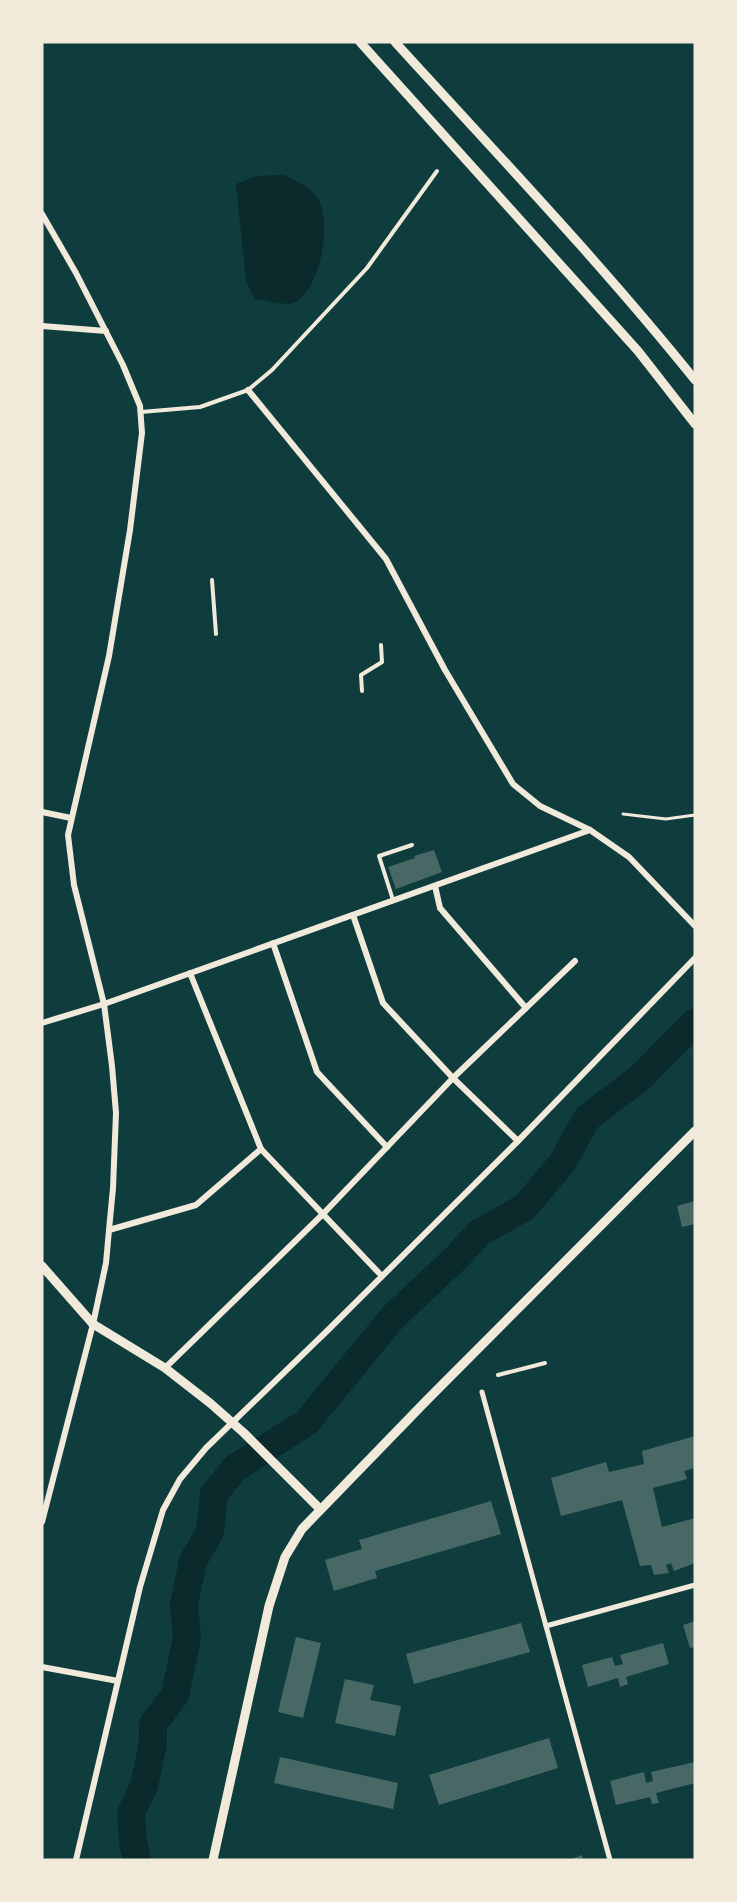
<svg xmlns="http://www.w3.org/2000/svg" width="737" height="1902" viewBox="0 0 737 1902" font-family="Manrope,sans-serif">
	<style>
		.water { fill: #0a2a2b }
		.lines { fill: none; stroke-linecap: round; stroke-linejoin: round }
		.river { stroke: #0a2a2b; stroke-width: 28 }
		.building { fill: #486865 }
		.path { stroke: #f1e9da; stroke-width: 3 }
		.service { stroke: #f1e9da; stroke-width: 4 }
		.pedestrian { stroke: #f1e9da; stroke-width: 5 }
		.minor { stroke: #f1e9da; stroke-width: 6 }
		.tertiary { stroke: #f1e9da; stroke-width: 9 }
	</style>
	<rect width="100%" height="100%" fill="#0f3d3e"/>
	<path class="water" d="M 284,175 C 296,181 312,187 318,199 C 332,223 321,287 296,302 C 289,307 264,300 255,299 L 246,281 L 236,184 L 256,176 Z"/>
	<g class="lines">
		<polyline class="river" points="137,1860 133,1842 131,1813 144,1786 153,1743 153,1724 175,1695 187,1638 184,1604 193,1561 210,1532 214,1494 235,1468 307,1422 393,1317 455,1259 479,1233 525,1207 562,1163 587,1118 641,1077 695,1022"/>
	</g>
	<g class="building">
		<polygon points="434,850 442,872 396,889 388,867 415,858 414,856"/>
		<polygon points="695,1201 695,1224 682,1227 677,1206"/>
		<polygon points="695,1436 695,1468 684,1471 687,1479 653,1488 662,1527 695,1518 695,1563 674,1571 671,1563 666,1565 669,1573 654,1575 651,1565 640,1566 622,1500 561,1516 551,1478 606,1462 609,1472 644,1464 642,1451"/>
		<polygon points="491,1501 501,1534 375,1571 377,1578 334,1591 325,1560 362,1549 359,1540"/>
		<polygon points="695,1621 695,1647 690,1648 683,1625"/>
		<polygon points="521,1623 530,1652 414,1684 406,1654"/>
		<polygon points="296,1637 321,1643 303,1718 278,1712"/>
		<polygon points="663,1643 669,1664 626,1677 628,1684 620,1687 618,1678 588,1687 582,1665 612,1657 615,1666 623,1664 620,1655"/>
		<polygon points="345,1679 374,1685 370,1700 401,1706 395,1736 335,1723"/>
		<polygon points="549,1738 558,1768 439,1805 429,1775"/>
		<polygon points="280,1757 398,1783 393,1809 274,1783"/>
		<polygon points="695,1762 695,1783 656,1793 659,1803 652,1804 650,1797 616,1805 610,1781 644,1772 646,1783 653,1781 651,1772"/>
		<polygon points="582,1855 583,1860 569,1860"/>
	</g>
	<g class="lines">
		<polyline class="path" points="623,814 666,819 695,815"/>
		<g class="service">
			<polyline points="141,412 200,407 248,390 272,370 367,268 437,171"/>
			<polyline points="212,580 216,634"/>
			<polyline points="362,691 361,675 382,662 381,645"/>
			<polyline points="393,900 379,856 412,845"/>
			<polyline points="498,1375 545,1363"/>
		</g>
		<g class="pedestrian">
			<polyline points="482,1392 610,1860"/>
			<polyline points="546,1626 695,1585"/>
		</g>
		<g class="minor">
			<polyline points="42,214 76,273 123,365 140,406 142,433 130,530 109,656 68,835 74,885 104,1004 112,1066 116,1113 113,1188 109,1230 106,1263 93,1324 42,1522"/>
			<polyline points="42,326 106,331"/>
			<polyline points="42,812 71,818"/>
			<polyline points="590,830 629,857 695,926"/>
			<polyline points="435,886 440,908 526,1008"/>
			<polyline points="353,915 383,1003 453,1078 518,1141"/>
			<polyline points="273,943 317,1072 387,1147"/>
			<polyline points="190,973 261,1149 379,1273"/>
			<polyline points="42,1023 104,1004 590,830 540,806 513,784 445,670 386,559 248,390"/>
			<polyline points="109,1230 196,1205 261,1149"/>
			<polyline points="165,1368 323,1214 453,1078 575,961"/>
			<polyline points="42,1667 118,1681"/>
			<polyline points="76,1860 140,1587 163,1510 180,1479 206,1448 328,1330 518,1141 695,958"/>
		</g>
		<g class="tertiary">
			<polyline points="360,42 638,351 695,424"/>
			<path d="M 395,42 C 496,153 601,263 695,380"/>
			<polyline points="42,1266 93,1324 165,1368 210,1403 244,1433 320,1509"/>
			<polyline points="213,1860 269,1606 285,1557 302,1529 427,1400 695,1131"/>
		</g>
	</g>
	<rect width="737" height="1902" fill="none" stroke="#f1e9da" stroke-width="87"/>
</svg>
